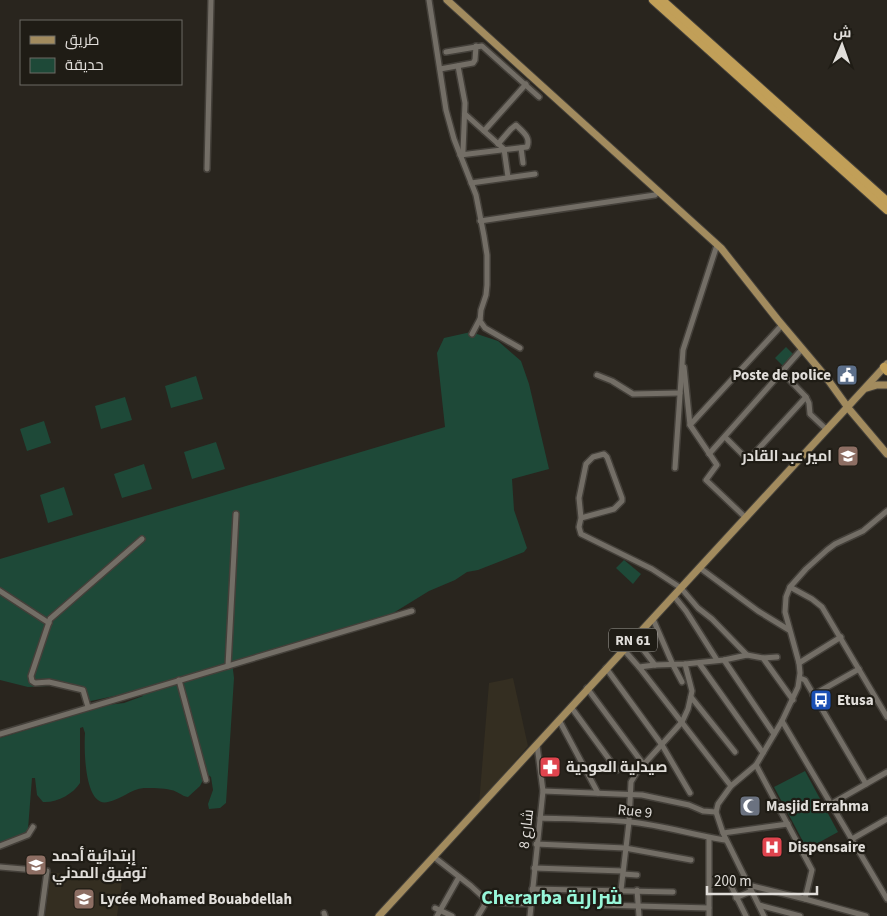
<svg xmlns="http://www.w3.org/2000/svg" width="887" height="916" viewBox="0 0 887 916" font-family="'Source Sans 3',Cairo,sans-serif">
	<style>
		.built { fill: #342e21 }
		.green { fill: #1e4938 }
		.lines { fill: none; stroke-linecap: round; stroke-linejoin: round }
		.minor-casing { stroke: #44403a; stroke-width: 8 }
		.major-casing { stroke: #44403a; stroke-width: 9 }
		.highway-casing { stroke: #44403a; stroke-width: 10 }
		.minor { stroke: #736e66; stroke-width: 5 }
		.major { stroke: #a28b5e; stroke-width: 7 }
		.highway { stroke: #c19f58; stroke-width: 8 }
		.labels { text-anchor: middle; stroke-width: 4.5; stroke-linejoin: round; paint-order: stroke }
		.shield { fill: #1f1c15; stroke: #a7a49f; stroke-width: 1 }
		.shield-label { font-size: 14px; font-weight: bold; fill: #e1deda }
		.poi-label { font-size: 15px; font-weight: bold; fill: #e1deda; stroke: #1f1c15; text-anchor: start }
		.street-label { font-size: 15px; fill: #e1deda; stroke: #1f1c15 }
		.district-label { font-size: 20px; font-weight: bold; fill: #97f6d9; stroke: #1f1c15 }
	</style>
	<rect width="100%" height="100%" fill="#29251e"/>
	<g class="built">
		<polygon points="513,678 528,746 479,804 489,683"/>
		<polygon points="51,872 122,882 117,916 45,916"/>
	</g>
	<g class="green">
		<path d="M 471,332 L 498,341 L 521,361 L 529,384 L 549,469 L 512,479 L 514,510 L 527,548 L 524,552 L 478,570 L 467,572 L 455,580 L 429,591 L 390,615 L 232,662 L 234,678 L 226,803 L 220,808 L 209,809 L 208,804 L 213,790 L 211,777 L 206,773 L 202,773 L 203,780 L 200,786 L 188,797 C 181,796 178,791 171,790 C 163,788 152,788 144,788 C 131,789 120,800 108,802 C 84,808 84,748 85,733 L 83,727 L 80,728 L 80,783 C 73,794 57,803 43,802 L 37,795 L 35,778 L 32,778 L 28,829 L 25,837 L 0,847 L 0,738 L 107,705 L 124,703 L 143,696 L 138,691 L 86,702 L 83,692 L 50,686 L 28,687 L 0,680 L 0,559 L 445,427 L 437,353 L 444,338 Z"/>
		<polygon points="786,347 794,355 783,366 775,358"/>
		<polygon points="196,376 203,399 171,408 165,386"/>
		<polygon points="125,397 132,420 101,429 95,406"/>
		<polygon points="44,421 51,443 27,451 20,429"/>
		<polygon points="216,442 225,469 192,479 184,452"/>
		<polygon points="144,464 152,489 122,498 114,474"/>
		<polygon points="64,487 73,515 48,523 40,495"/>
		<polygon points="624,560 641,574 633,584 616,568"/>
		<polygon points="805,771 838,832 807,849 774,787"/>
	</g>
	<g class="lines">
		<g class="minor-casing">
			<g id="minor">
				<polyline points="429,0 446,110 454,139 476,195 484,236 487,255 487,285 486,295 481,310 480,321 485,328 520,348"/>
				<polyline points="446,52 482,46 539,97"/>
				<path d="M 458,66 L 465,103 L 463,151 L 460,155 L 527,147 C 531,137 523,132 516,125 L 511,129 L 498,144"/>
				<polyline points="440,69 473,63 475,60 476,46"/>
				<polyline points="465,114 504,149 508,177"/>
				<polyline points="484,131 526,84"/>
				<polyline points="521,148 523,163"/>
				<polyline points="207,169 211,0"/>
				<polyline points="471,183 535,174"/>
				<polyline points="480,221 655,195 658,191"/>
				<polyline points="472,334 480,319"/>
				<polyline points="684,367 690,425 717,465 706,480 746,518"/>
				<polyline points="782,372 806,397 809,403 810,414 826,429"/>
				<polyline points="597,375 612,381 633,394 680,393"/>
				<polyline points="690,425 782,325"/>
				<polyline points="725,437 745,457 751,457 806,397"/>
				<polyline points="709,454 802,349"/>
				<polyline points="675,468 683,350 717,245"/>
				<polyline points="581,518 614,509 622,501 622,498 607,457 604,454 593,457 586,464 579,498 581,518 579,527 581,534 652,569 681,588 698,608 712,619 747,655"/>
				<polyline points="700,568 758,611 789,630"/>
				<polyline points="790,587 812,599 822,607 887,717"/>
				<polyline points="0,591 49,623"/>
				<polyline points="674,596 686,611 717,660"/>
				<polyline points="653,619 673,665 682,682"/>
				<polyline points="635,639 655,665"/>
				<polyline points="624,650 639,667 655,665 685,664 724,660 747,655 763,658 793,700"/>
				<polyline points="763,658 777,657"/>
				<polyline points="724,660 774,734"/>
				<polyline points="699,663 763,753"/>
				<polyline points="799,663 841,637"/>
				<polyline points="228,666 236,514"/>
				<polyline points="639,667 731,786"/>
				<polyline points="606,668 662,745 690,793"/>
				<polyline points="800,678 805,680 866,784"/>
				<polyline points="179,680 206,780"/>
				<polyline points="587,688 644,765"/>
				<polyline points="813,695 859,669"/>
				<polyline points="691,697 735,752"/>
				<polyline points="88,707 83,690 49,682 35,683 32,681 31,676 50,619 142,539"/>
				<polyline points="571,707 617,770"/>
				<polyline points="559,720 598,793"/>
				<polyline points="782,721 887,899"/>
				<polyline points="0,734 412,611"/>
				<polyline points="543,791 642,795 689,805 703,811 716,812"/>
				<polyline points="831,804 887,772"/>
				<path d="M 540,818 C 570,819 600,819 630,822 C 662,825 693,835 725,840"/>
				<polyline points="723,833 788,824"/>
				<polyline points="852,839 887,819"/>
				<polyline points="536,844 625,848 691,860"/>
				<polyline points="0,846 28,835 33,827"/>
				<polyline points="434,857 471,886 485,899 484,906 478,916"/>
				<polyline points="0,867 47,871 41,916"/>
				<polyline points="534,868 623,871"/>
				<polyline points="623,874 637,875"/>
				<polyline points="729,882 746,916"/>
				<polyline points="748,885 805,899 812,870 756,765"/>
				<polyline points="532,889 673,892"/>
				<polyline points="621,890 629,822 631,782 637,772 682,722 688,709 692,691 685,664"/>
				<polyline points="637,890 639,916"/>
				<polyline points="736,898 751,891"/>
				<polyline points="805,899 866,916"/>
				<polyline points="501,903 531,904"/>
				<polyline points="602,905 709,908"/>
				<polyline points="759,905 800,916"/>
				<polyline points="435,908 452,916"/>
				<polyline points="324,913 325,916"/>
				<polyline points="437,916 459,877"/>
				<polyline points="530,916 543,791 537,745"/>
				<polyline points="709,916 709,838"/>
				<polyline points="764,916 723,833 716,812 718,804 731,786 756,765 782,721 798,687 800,673 799,663 785,612 786,597 790,587 806,569 827,550 835,544 863,531 887,511"/>
			</g>
		</g>
		<g class="major-casing">
			<g id="major">
				<polyline points="447,0 721,248 778,320 826,377 849,409 887,454"/>
				<polyline points="867,388 877,385 887,385"/>
				<polyline points="379,916 887,364"/>
			</g>
		</g>
		<g class="highway-casing">
			<g id="highway">
				<polyline points="653,0 887,210"/>
				<polyline points="662,0 887,201"/>
				<polyline points="884,367 887,371"/>
			</g>
		</g>
		<use href="#minor" class="minor"/>
		<use href="#major" class="major"/>
		<use href="#highway" class="highway"/>
	</g>
	<defs>
		<g id="civic-square" transform="scale(1.125)"><rect x="-9" y="-9" width="18" height="18" rx="4" fill="#5c6f8a" stroke="#1f1c15"/><path d="M-.6-6.5H3V-4.5H.6V-3L4-1V1h2V6H-6V1h2V-1L-.6-3ZM-1.2 2.5V6h2.4V2.5Z" fill="#fff"/></g>
		<g id="school-square" transform="scale(1.125)"><rect x="-9" y="-9" width="18" height="18" rx="4" fill="#8d6e63" stroke="#1f1c15"/><path d="M0-5L7-2L0 1L-7-2ZM-4 1L0 2.5L4 1V4Q0 6-4 4Z" fill="#fff"/></g>
		<g id="bus-square" transform="scale(1.125)"><rect x="-9" y="-9" width="18" height="18" rx="4" fill="#1a4fb4" stroke="#1f1c15"/><path d="M-5-6H5V4H4V6H2V4H-2V6H-4V4H-5ZM-3.5-4V0h7V-4ZM-3.5 1.2v1.5H-2V1.2ZM2 1.2v1.5H3.5V1.2Z" fill="#fff"/></g>
		<g id="pharmacy-square" transform="scale(1.125)"><rect x="-9" y="-9" width="18" height="18" rx="4" fill="#e0444e" stroke="#1f1c15"/><path d="M-2-6h4v4h4v4h-4v4h-4v-4h-4v-4h4Z" fill="#fff"/></g>
		<g id="mosque-square" transform="scale(1.125)"><rect x="-9" y="-9" width="18" height="18" rx="4" fill="#6b7280" stroke="#1f1c15"/><path d="M3.5-4.9A6 6 0 1 0 3.5 4.9A5 5 0 1 1 3.5-4.9Z" fill="#fff"/></g>
		<g id="hospital-square" transform="scale(1.125)"><rect x="-9" y="-9" width="18" height="18" rx="4" fill="#e0444e" stroke="#1f1c15"/><path d="M-5-5h3v3.5h4V-5h3V5h-3V1.5h-4V5h-3Z" fill="#fff"/></g>
	</defs>
	<g fill-rule="evenodd">
		<use href="#civic-square" x="847" y="375"/>
		<use href="#school-square" x="848" y="456"/>
		<use href="#bus-square" x="821" y="700"/>
		<use href="#pharmacy-square" x="550" y="767"/>
		<use href="#mosque-square" x="750" y="806"/>
		<use href="#hospital-square" x="772" y="847"/>
		<use href="#school-square" x="36" y="865"/>
		<use href="#school-square" x="84" y="899"/>
	</g>
	<g class="labels">
		<rect class="shield" x="609" y="628.5" width="48" height="23" rx="4"/>
		<g class="shield-label">
			<text x="633" y="645">RN 61</text>
		</g>
		<g class="poi-label">
			<text x="831" y="380" text-anchor="end">Poste de police</text>
			<text x="832" y="461" text-anchor="end">امير عبد القادر</text>
			<text x="837" y="705">Etusa</text>
			<text x="566" y="772">صيدلية العودية</text>
			<text x="766" y="811">Masjid Errahma</text>
			<text x="788" y="852">Dispensaire</text>
			<text x="52" y="861">إبتدائية أحمد<tspan x="52" dy="17">توفيق المدني</tspan></text>
			<text x="100" y="904">Lycée Mohamed Bouabdellah</text>
		</g>
		<g class="street-label">
			<text transform="translate(635 811) rotate(6)" y="5">Rue 9</text>
			<text transform="translate(526 829) rotate(-83)" y="5">شارع 8</text>
		</g>
		<g class="district-label">
			<text x="552" y="904">Cherarba شراربة</text>
		</g>
	</g>
	<rect x="20" y="20" width="162" height="65" fill="#1f1c15" stroke="#6d6a64"/>
	<rect x="30" y="36" width="25" height="8" fill="#a28b5e" stroke="#6d6a64"/>
	<text x="65" y="45" font-size="15" fill="#e1deda">طريق</text>
	<rect x="30" y="58" width="25" height="15" fill="#1e4938" stroke="#6d6a64"/>
	<text x="65" y="70" font-size="15" fill="#e1deda">حديقة</text>
	<g transform="translate(842 45) rotate(2)" stroke="#1f1c15" stroke-width="4" paint-order="stroke">
	<path d="M0-4L9 19L0 12L-9 19Z" fill="#e1deda"/>
	<text y="-8" font-size="14" font-weight="bold" text-anchor="middle" fill="#e1deda">ش</text>
	</g>
	<path d="M707 886v8h110v-8" fill="none" stroke="#e1deda" stroke-width="2.5"/>
	<text x="714" y="886" font-size="15" fill="#e1deda" stroke="#1f1c15" stroke-width="4" paint-order="stroke">200 m</text>
</svg>
